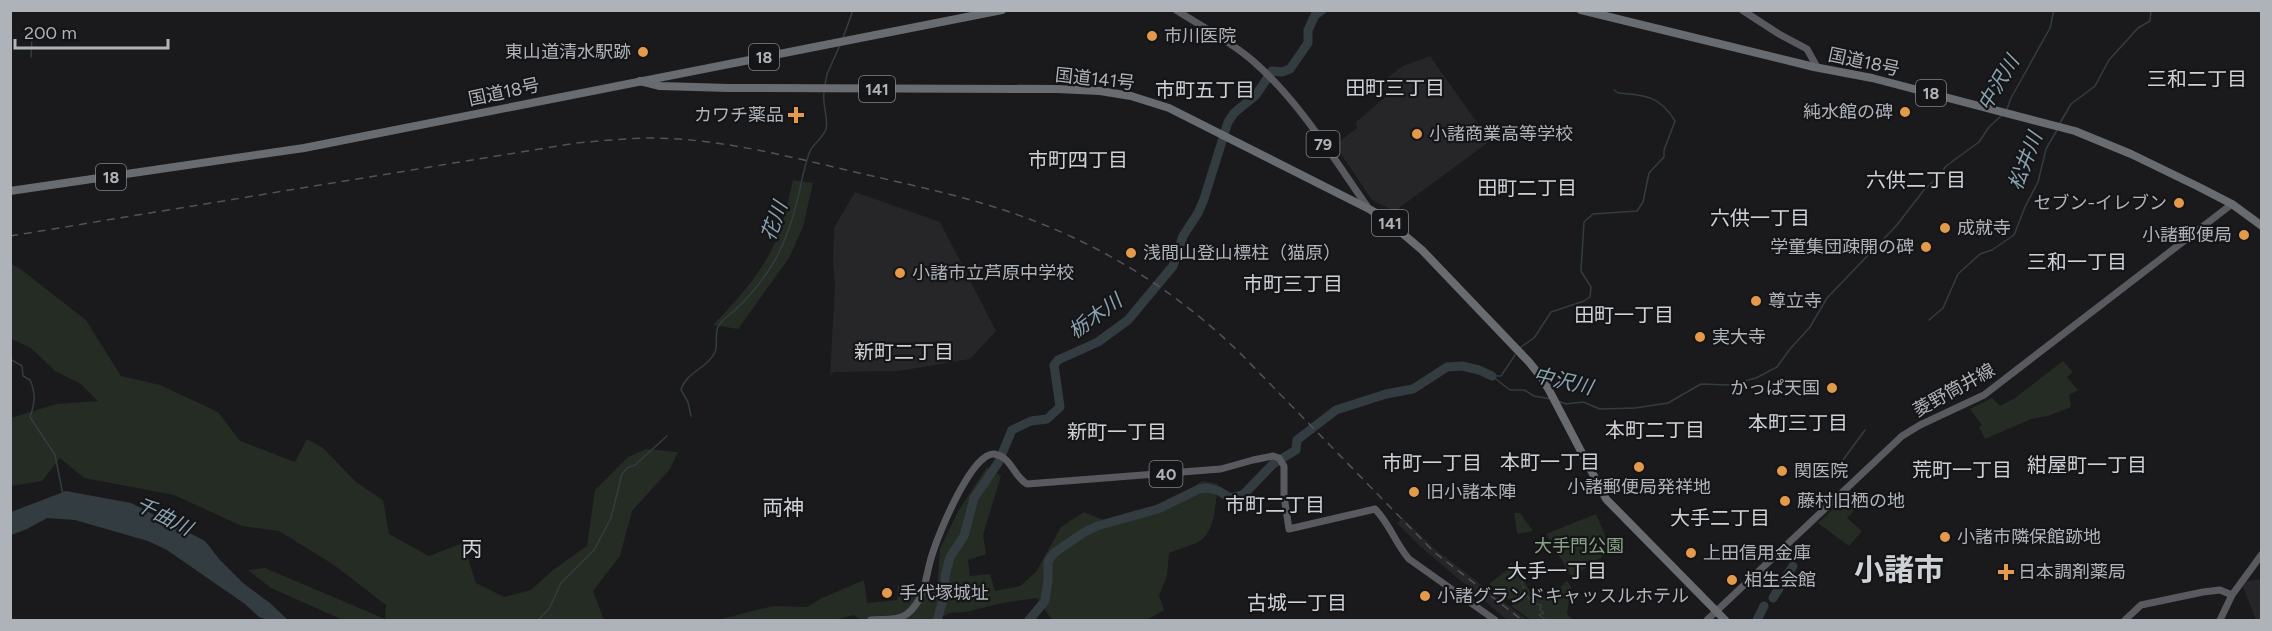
<svg xmlns="http://www.w3.org/2000/svg" width="2272" height="631" viewBox="0 0 2272 631" font-family="Figtree,'Noto Sans JP',sans-serif">
	<style>
		.built { fill: #262629 }
		.green { fill: #242c24 }
		.water { fill: #333d41 }
		.lines { fill: none; stroke-linecap: round; stroke-linejoin: round }
		.stream { stroke: #333d41; stroke-width: 1.5 }
		.river { stroke: #333d41; stroke-width: 9 }
		.major { stroke: #585a5f; stroke-width: 7 }
		.highway { stroke: #686c71; stroke-width: 8 }
		.rail { stroke: #515358; stroke-width: 1.5; stroke-dasharray: 8 6; stroke-linecap: butt }
		.poi-dot { fill: #e39a4b; stroke: #151517; stroke-width: 2 }
		.labels { text-anchor: middle; stroke-width: 4.5; stroke-linejoin: round; paint-order: stroke }
		.shield { fill: #151517; stroke: #808489; stroke-width: 1.5 }
		.shield-label { font-size: 16px; font-weight: bold; fill: #aeb3ba }
		.poi-label { font-size: 18px; fill: #aeb3ba; stroke: #151517; text-anchor: start }
		.street-label { font-size: 18px; fill: #aeb3ba; stroke: #151517 }
		.park-label { font-size: 18px; fill: #89a387; stroke: #151517 }
		.neighbourhood-label { font-size: 20px; fill: #ced2d7; stroke: #151517 }
		.water-label { font-size: 20px; font-style: italic; fill: #88a4b2; stroke: #151517 }
		.quarter-label { font-size: 21px; fill: #ced2d7; stroke: #151517 }
		.town-label { font-size: 30px; font-weight: bold; fill: #ced2d7; stroke: #151517 }
	</style>
	<rect width="100%" height="100%" fill="#1a1a1c"/>
	<g class="built">
		<polygon points="1430,56 1490,141 1395,211 1372,200 1335,145 1357,128 1356,122 1387,96 1384,80 1403,66"/>
		<polygon points="855,192 940,222 996,331 970,359 899,371 834,372 830,376 835,284 833,263 834,228"/>
		<polygon points="1403,518 1436,550 1527,620 1507,620 1421,547 1397,523"/>
		<polygon points="2261,579 2261,620 2256,620 2241,582"/>
	</g>
	<g class="green">
		<path d="M 793,180 L 813,183 L 803,227 L 789,258 L 738,329 L 713,325 C 740,297 767,267 780,230 C 786,214 789,197 793,180 Z"/>
		<polygon points="11,264 19,268 86,320 121,376 160,385 218,412 240,441 295,462 307,439 323,448 357,483 383,500 389,534 429,556 463,543 476,583 504,597 531,590 553,570 587,546 595,490 628,457 646,449 678,452 670,469 632,511 620,556 593,591 604,620 343,620 271,588 248,570 265,568 385,619 386,605 334,565 279,531 242,526 174,495 84,478 60,458 42,481 11,486 11,418 56,404 98,401 81,384 55,371 31,348 11,339"/>
		<polygon points="2063,361 2073,372 2067,377 2078,390 2069,395 2071,407 2048,416 2031,419 1985,439 1979,427 1982,425 1970,409 1992,398 2000,406 2015,398"/>
		<path d="M 987,467 L 1001,476 L 983,535 L 986,554 L 968,560 L 970,576 L 990,574 L 995,591 L 1020,586 L 1036,572 L 1061,527 L 1084,512 L 1113,524 L 1157,513 L 1202,481 L 1218,484 C 1215,503 1216,530 1200,541 C 1196,544 1177,550 1169,553 L 1167,576 L 1159,595 L 1164,610 L 1147,620 L 1052,620 L 1037,598 L 1002,603 L 966,612 L 949,613 L 937,620 L 860,620 L 854,615 L 835,620 L 717,620 L 773,606 L 807,607 L 822,598 L 864,580 L 867,603 L 897,600 L 898,585 L 926,592 L 937,589 L 940,549 L 957,513 Z"/>
		<polygon points="1850,493 1861,503 1847,518 1862,531 1849,546 1818,523"/>
		<polygon points="1514,513 1520,513 1533,531 1517,534"/>
		<polygon points="1596,514 1607,540 1605,541 1608,553 1572,577 1546,534"/>
		<polygon points="1511,563 1517,569 1530,591 1547,598 1567,581 1571,587 1567,614 1573,620 1531,620 1511,606 1513,603 1489,584 1508,569 1507,566"/>
	</g>
	<polygon class="water" points="66,491 131,503 205,541 220,560 243,583 270,603 288,620 268,620 259,617 245,604 167,550 148,541 75,520 47,518 27,529 11,535 11,512"/>
	<g class="lines">
		<g class="stream">
			<polyline points="30,29 32,35 31,57"/>
			<polyline points="843,38 853,10"/>
			<polyline points="825,85 827,74 840,45"/>
			<polyline points="2007,109 2011,98 2050,28 2054,10"/>
			<polyline points="10,115 11,115"/>
			<polyline points="2060,123 2071,104 2095,86 2109,60 2138,28 2150,21 2151,10"/>
			<polyline points="1929,320 1943,308 1958,274 1980,254 1992,250 2014,235 2025,207 2038,182 2046,149 2057,130"/>
			<path d="M 1521,347 L 1534,338 L 1551,312 L 1584,301 L 1590,297 L 1591,287 L 1581,271 L 1584,222 L 1593,214 L 1637,211 L 1643,202 L 1649,173 L 1664,157 L 1664,150 L 1675,121 C 1660,96 1645,95 1618,93 L 1614,90"/>
			<path d="M 10,359 L 22,366 L 23,376 L 30,380 C 36,394 35,403 30,417 L 55,455 L 63,495"/>
			<polyline points="1492,376 1510,390 1524,390 1534,396 1551,399"/>
			<polyline points="1492,376 1501,376 1515,355"/>
			<polyline points="1558,401 1566,404 1583,402 1600,409 1635,408 1668,403 1701,384 1729,385 1756,378 1777,367 1790,349 1810,327 1827,298 1896,226 1924,190 1940,175 1946,166 1979,142 1989,127 2002,115"/>
			<path d="M 691,416 L 688,402 L 681,390 C 686,372 706,369 714,354 C 719,346 714,336 718,327 C 721,320 728,316 734,311 C 748,298 762,281 772,265 C 783,247 791,225 796,205 C 801,187 803,169 810,151 C 814,143 823,138 826,129 C 829,118 822,107 824,93"/>
			<polyline points="1829,479 1865,430"/>
			<polyline points="1522,582 1522,584"/>
			<path d="M 1523,586 C 1526,597 1530,603 1541,605 L 1540,610 L 1544,613 L 1539,615 L 1546,620"/>
			<polyline points="538,620 549,609 561,583 594,550 611,518 622,474 627,468 635,465 667,436"/>
		</g>
		<g class="river">
			<polyline points="1773,598 1793,566"/>
			<polyline points="937,620 945,594 945,576 950,557 964,536 974,498 998,463 1012,430 1031,421 1047,419 1060,407 1054,365 1058,360 1098,342 1128,320 1173,266 1183,236 1198,213 1204,199 1228,122 1234,113 1256,95 1272,71 1282,72 1290,69 1308,43 1308,30 1315,15 1322,10"/>
			<polyline points="1029,620 1045,601 1048,580 1048,561 1054,553 1083,533 1097,526 1158,509 1199,489 1208,488 1219,491 1230,498 1243,495 1273,464 1296,450 1297,440 1336,410 1386,394 1413,389 1447,367 1462,366 1479,370 1492,376"/>
			<polyline points="1757,620 1764,606"/>
		</g>
		<g class="major">
			<path d="M 1176,10 C 1201,26 1230,41 1253,61 C 1300,102 1333,158 1369,209"/>
			<polyline points="1742,10 1779,34 1807,49 1817,67"/>
			<path d="M 871,620 C 882,619 898,621 907,614 C 927,598 925,574 933,552 C 939,533 972,452 994,454 C 1012,457 1013,476 1027,484 L 1221,469 L 1253,460 L 1273,456 L 1279,458 L 1284,466 L 1284,496 L 1289,529 L 1375,509 C 1390,524 1395,543 1409,559 L 1495,620"/>
			<polyline points="1707,620 1902,436 1920,425 1984,395 2232,204"/>
			<polyline points="2125,620 2141,605 2203,592 2220,590 2232,595"/>
			<polyline points="2220,620 2232,595 2262,554"/>
		</g>
		<g class="highway">
			<polyline points="1581,10 1814,67 1872,78 2075,131 2131,154 2199,187 2232,204 2262,226"/>
			<polyline points="640,81 660,86 729,88 1057,89 1100,91 1131,96 1169,108 1369,209 1383,217 1422,250 1529,362 1541,377 1549,390 1606,499 1725,620"/>
			<polyline points="10,191 304,148 1002,10"/>
		</g>
		<path class="rail" d="M 10,236 L 576,143 C 602,141 627,138 653,138 C 723,139 791,157 859,173 C 920,187 983,200 1042,224 C 1117,254 1184,298 1242,355 L 1434,552 L 1522,620"/>
	</g>
	<g class="poi-dot">
		<circle cx="1152" cy="36" r="6"/>
		<circle cx="643" cy="52" r="6"/>
		<circle cx="1905" cy="112" r="6"/>
		<path d="M793 106h6v6h6v6h-6v6h-6v-6h-6v-6h6z"/>
		<circle cx="1417" cy="134" r="6"/>
		<circle cx="2179" cy="203" r="6"/>
		<circle cx="1945" cy="228" r="6"/>
		<circle cx="2244" cy="235" r="6"/>
		<circle cx="1926" cy="247" r="6"/>
		<circle cx="1131" cy="253" r="6"/>
		<circle cx="900" cy="273" r="6"/>
		<circle cx="1756" cy="301" r="6"/>
		<circle cx="1700" cy="337" r="6"/>
		<circle cx="1832" cy="388" r="6"/>
		<circle cx="1639" cy="467" r="6"/>
		<circle cx="1782" cy="471" r="6"/>
		<circle cx="1414" cy="492" r="6"/>
		<circle cx="1785" cy="501" r="6"/>
		<circle cx="1945" cy="537" r="6"/>
		<circle cx="1691" cy="553" r="6"/>
		<path d="M2003 563h6v6h6v6h-6v6h-6v-6h-6v-6h6z"/>
		<circle cx="1732" cy="580" r="6"/>
		<circle cx="887" cy="593" r="6"/>
		<circle cx="1425" cy="596" r="6"/>
	</g>
	<g class="labels">
		<g class="shield">
			<rect x="749" y="44" width="30" height="26" rx="4.5"/>
			<rect x="859" y="76" width="36" height="26" rx="4.5"/>
			<rect x="1916" y="80" width="30" height="26" rx="4.5"/>
			<rect x="1306.5" y="131" width="33" height="26" rx="4.5"/>
			<rect x="96" y="164" width="30" height="26" rx="4.5"/>
			<rect x="1372" y="210" width="36" height="26" rx="4.5"/>
			<rect x="1149.5" y="461" width="33" height="26" rx="4.5"/>
		</g>
		<g class="shield-label">
			<text x="764" y="63">18</text>
			<text x="877" y="95">141</text>
			<text x="1931" y="99">18</text>
			<text x="1323" y="150">79</text>
			<text x="111" y="183">18</text>
			<text x="1390" y="229">141</text>
			<text x="1166" y="480">40</text>
		</g>
		<g class="poi-label">
			<text x="1164" y="42">市川医院</text>
			<text x="631" y="58" text-anchor="end">東山道清水駅跡</text>
			<text x="1893" y="118" text-anchor="end">純水館の碑</text>
			<text x="784" y="121" text-anchor="end">カワチ薬品</text>
			<text x="1429" y="140">小諸商業高等学校</text>
			<text x="2167" y="209" text-anchor="end">セブン-イレブン</text>
			<text x="1957" y="234">成就寺</text>
			<text x="2232" y="241" text-anchor="end">小諸郵便局</text>
			<text x="1914" y="253" text-anchor="end">学童集団疎開の碑</text>
			<text x="1143" y="259">浅間山登山標柱（猫原）</text>
			<text x="912" y="279">小諸市立芦原中学校</text>
			<text x="1768" y="307">尊立寺</text>
			<text x="1712" y="343">実大寺</text>
			<text x="1820" y="394" text-anchor="end">かっぱ天国</text>
			<text x="1794" y="477">関医院</text>
			<text x="1639" y="493" text-anchor="middle">小諸郵便局発祥地</text>
			<text x="1426" y="498">旧小諸本陣</text>
			<text x="1797" y="507">藤村旧栖の地</text>
			<text x="1957" y="543">小諸市隣保館跡地</text>
			<text x="1703" y="559">上田信用金庫</text>
			<text x="2018" y="578">日本調剤薬局</text>
			<text x="1744" y="586">相生会館</text>
			<text x="899" y="599">手代塚城址</text>
			<text x="1437" y="602">小諸グランドキャッスルホテル</text>
		</g>
		<g class="street-label">
			<text transform="translate(1864 62) rotate(12)" y="6">国道18号</text>
			<text transform="translate(1095 79) rotate(6)" y="6">国道141号</text>
			<text transform="translate(504 92) rotate(-12)" y="6">国道18号</text>
			<text transform="translate(1954 390) rotate(-29)" y="6">菱野筒井線</text>
		</g>
		<g class="park-label">
			<text x="1579" y="552">大手門公園</text>
		</g>
		<g class="neighbourhood-label">
			<text x="2197" y="86">三和二丁目</text>
			<text x="1395" y="95">田町三丁目</text>
			<text x="1205" y="97">市町五丁目</text>
			<text x="1078" y="167">市町四丁目</text>
			<text x="1916" y="187">六供二丁目</text>
			<text x="1527" y="195">田町二丁目</text>
			<text x="1760" y="225">六供一丁目</text>
			<text x="2077" y="269">三和一丁目</text>
			<text x="1293" y="291">市町三丁目</text>
			<text x="1624" y="322">田町一丁目</text>
			<text x="904" y="359">新町二丁目</text>
			<text x="1798" y="430">本町三丁目</text>
			<text x="1655" y="437">本町二丁目</text>
			<text x="1117" y="439">新町一丁目</text>
			<text x="1550" y="469">本町一丁目</text>
			<text x="1432" y="470">市町一丁目</text>
			<text x="2087" y="472">紺屋町一丁目</text>
			<text x="1962" y="477">荒町一丁目</text>
			<text x="1275" y="512">市町二丁目</text>
			<text x="1720" y="525">大手二丁目</text>
			<text x="1557" y="578">大手一丁目</text>
			<text x="1297" y="610">古城一丁目</text>
		</g>
		<g class="water-label">
			<text transform="translate(1998 83) rotate(-59)" y="7">中沢川</text>
			<text transform="translate(2025 161) rotate(-69)" y="7">松井川</text>
			<text transform="translate(774 221) rotate(-70)" y="7">花川</text>
			<text transform="translate(1095 316) rotate(-36)" y="7">栃木川</text>
			<text transform="translate(1563 381) rotate(13)" y="7">中沢川</text>
			<text transform="translate(164 516) rotate(27)" y="7">千曲川</text>
		</g>
		<g class="quarter-label">
			<text x="783" y="515">両神</text>
			<text x="472" y="556">丙</text>
		</g>
		<g class="town-label">
			<text x="1899" y="580">小諸市</text>
		</g>
	</g>
	<rect width="2272" height="631" fill="none" stroke="#aeb3ba" stroke-width="24"/>
	<path d="M15 39v9h153v-9" fill="none" stroke="#aeb3ba" stroke-width="3"/>
	<text x="24" y="39" font-size="18" fill="#aeb3ba" stroke="#151517" stroke-width="4.5" paint-order="stroke">200 m</text>
</svg>
